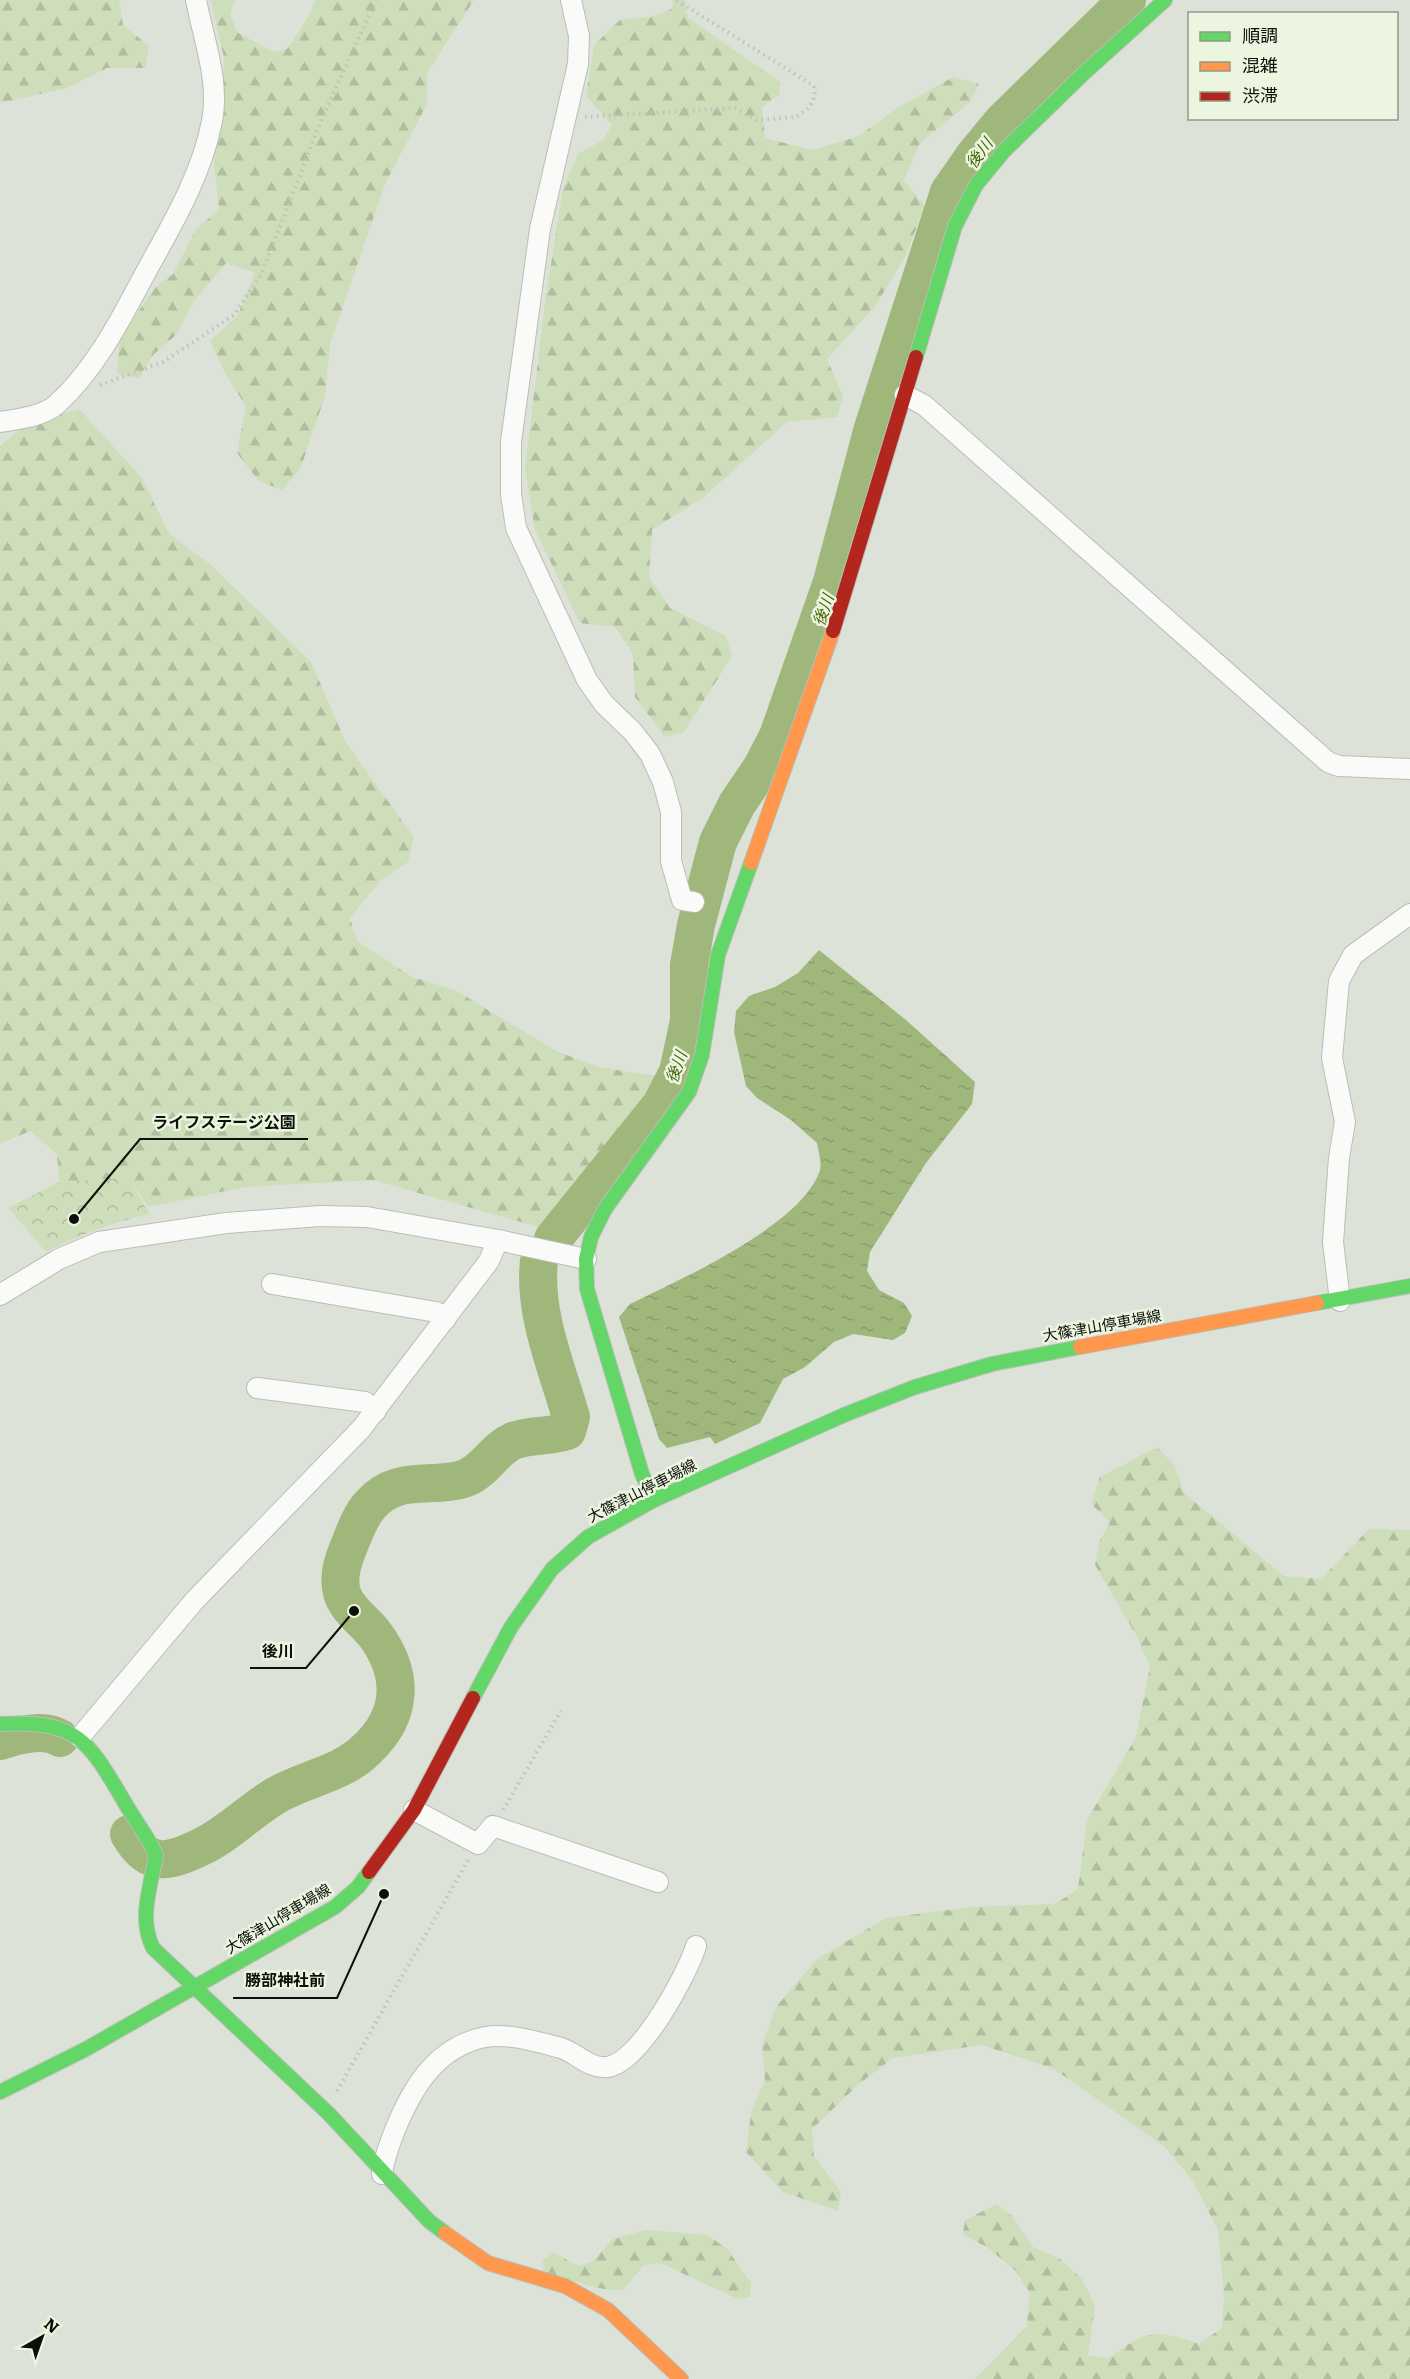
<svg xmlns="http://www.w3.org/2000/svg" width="1410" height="2379" viewBox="0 0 1410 2379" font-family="Literata,'Noto Sans JP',serif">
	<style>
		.forest { fill: url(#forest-firs) }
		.park { fill: url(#park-crowns) }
		.water { fill: url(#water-ripples) }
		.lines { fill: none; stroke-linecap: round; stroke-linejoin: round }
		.river { stroke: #a0b77c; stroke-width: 38 }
		.street-casing { stroke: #babeb5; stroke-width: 22 }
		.fast-casing { stroke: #babeb5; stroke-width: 16 }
		.slow-casing { stroke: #babeb5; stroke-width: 16 }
		.jam-casing { stroke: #babeb5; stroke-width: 16 }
		.path { stroke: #bfc1bd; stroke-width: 4; stroke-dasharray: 1.5 4.5; stroke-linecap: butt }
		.street { stroke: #fafbf9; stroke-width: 20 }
		.fast { stroke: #63d668; stroke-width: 14 }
		.slow { stroke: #ff974d; stroke-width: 14 }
		.jam { stroke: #b3261e; stroke-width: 14 }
		.labels { text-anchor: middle; stroke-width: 5; stroke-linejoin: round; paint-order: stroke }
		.street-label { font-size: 15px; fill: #0d1009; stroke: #ecf5e0 }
		.water-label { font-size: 16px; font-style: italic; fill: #466205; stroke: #ecf5e0 }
		.leader { fill: none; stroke: #0d1009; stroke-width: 2 }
		.callout-dot { fill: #0d1009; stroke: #ecf5e0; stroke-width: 2 }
		.callout-label { font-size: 16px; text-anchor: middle; font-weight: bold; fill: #0d1009; stroke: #ecf5e0; stroke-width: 5; stroke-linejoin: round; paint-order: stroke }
	</style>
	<defs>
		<pattern id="forest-firs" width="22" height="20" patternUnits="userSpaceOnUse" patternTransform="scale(1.5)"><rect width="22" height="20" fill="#ceddba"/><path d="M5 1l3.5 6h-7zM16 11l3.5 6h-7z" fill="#b0bd9f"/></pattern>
		<pattern id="park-crowns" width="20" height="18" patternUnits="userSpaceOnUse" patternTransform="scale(1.5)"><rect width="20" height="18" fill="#ceddba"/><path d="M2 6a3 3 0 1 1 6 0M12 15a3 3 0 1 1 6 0" fill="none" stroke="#b0bd9f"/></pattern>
		<pattern id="water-ripples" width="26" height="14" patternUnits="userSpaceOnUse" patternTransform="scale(1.5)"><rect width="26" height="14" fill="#a0b77c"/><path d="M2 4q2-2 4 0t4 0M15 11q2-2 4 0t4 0" fill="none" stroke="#899c6a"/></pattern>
	</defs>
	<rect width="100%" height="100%" fill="#dde2d8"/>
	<g class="forest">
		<polygon points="0,0 119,0 123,25 149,46 145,68 107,68 67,88 0,103"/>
		<polygon points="211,0 235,0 230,14 237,32 273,52 287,49 309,16 315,0 474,0 427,73 427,104 385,184 330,344 325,396 301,467 282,490 259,481 237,453 246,406 226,375 210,341 238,315 255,273 226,263 194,301 176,335 154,354 139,378 117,374 120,337 155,288 173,274 196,229 219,210 213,155 222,97 224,58"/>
		<polygon points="673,0 685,0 688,18 779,81 780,94 762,107 765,138 812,150 857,137 899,107 953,77 979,84 969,103 920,143 904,180 925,206 905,257 876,305 827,359 843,396 837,417 787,422 705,496 652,530 649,577 670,608 726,636 732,656 684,732 665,737 635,697 633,654 615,627 580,623 535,530 525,468 545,303 563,188 578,154 603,140 612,125 586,96 594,45 620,20 650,17 672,9"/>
		<polygon points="79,409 142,478 169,534 210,564 311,662 346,743 414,837 408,862 381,880 350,918 357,941 412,977 455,990 558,1052 600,1067 659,1077 657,1099 561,1215 538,1227 373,1180 245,1187 148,1207 129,1178 59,1182 57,1154 30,1131 0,1144 0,446 25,426"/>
		<path d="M 1157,1447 L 1175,1466 L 1184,1493 L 1284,1576 L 1321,1579 L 1369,1529 L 1410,1530 L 1410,2379 L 975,2379 L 1027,2326 L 1030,2293 L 1016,2271 L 988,2248 L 963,2234 L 965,2220 L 997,2204 L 1012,2216 L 1033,2247 L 1059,2258 L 1082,2279 L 1095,2306 L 1088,2356 L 1109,2358 C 1147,2330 1154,2328 1199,2344 L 1222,2328 L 1224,2296 L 1218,2230 L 1194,2183 L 1165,2147 L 1054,2069 L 982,2045 L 893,2058 L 859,2084 L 812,2129 L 814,2156 L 841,2192 L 838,2211 L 783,2192 L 746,2152 L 751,2113 L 765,2080 L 762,2045 L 776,2007 L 817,1959 L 886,1918 L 972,1907 L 1055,1904 L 1078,1889 L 1087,1820 L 1136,1737 L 1150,1666 L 1136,1635 L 1095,1565 L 1099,1542 L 1110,1522 L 1091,1504 L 1100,1477 Z"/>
		<path d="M 646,2230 L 708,2235 L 728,2250 L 751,2283 L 750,2297 L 738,2299 L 660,2263 L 644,2265 L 623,2290 C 596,2292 570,2278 543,2272 L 543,2260 L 554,2252 L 577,2266 L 592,2262 L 613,2239 Z"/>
	</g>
	<path class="park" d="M 129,1178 L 149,1214 C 112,1223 80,1234 46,1252 L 8,1208 L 59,1182 Z"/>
	<path class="water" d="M 819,950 L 906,1020 L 975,1082 L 972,1104 L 926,1163 L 870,1252 L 867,1271 L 879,1290 L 904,1303 L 912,1316 L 905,1333 L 893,1340 L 853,1334 L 834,1342 L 805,1367 L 783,1379 L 760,1423 L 715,1444 L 710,1437 L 667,1448 L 659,1439 L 619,1317 L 630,1304 C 679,1280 803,1225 820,1170 C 822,1163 818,1150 817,1143 L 791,1120 L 757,1098 L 746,1086 L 734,1032 L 736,1011 L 749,996 L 775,987 L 798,973 Z"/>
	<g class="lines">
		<g class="river">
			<polyline points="553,1239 661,1105 678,1072 689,1021 689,965 696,925 718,842 737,804 762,767 778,736 832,582 873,428 949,192 974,156 1002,122 1127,0"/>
			<path d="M 0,1741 C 17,1735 44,1728 60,1738"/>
			<path d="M 129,1834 C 149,1869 169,1862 201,1847 C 227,1835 250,1811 275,1796 C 305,1778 341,1775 367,1749 C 403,1715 404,1675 376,1636 C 366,1622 347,1610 342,1593 C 337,1575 344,1558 351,1541 C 356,1529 361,1515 370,1505 C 397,1474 430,1489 463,1479 C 484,1473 494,1449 513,1441 C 528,1435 549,1437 567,1431 L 571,1417 C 557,1368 533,1313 539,1261"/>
		</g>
		<g class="street-casing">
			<g id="street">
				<polyline points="571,0 579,36 578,64 540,229 511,442 511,494 516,528 587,680 604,704 633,732 650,754 663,782 671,812 671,861 682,900 694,902"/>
				<polyline points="905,395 924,405 1328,762 1339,766 1410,769"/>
				<path d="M 0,422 C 18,419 41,417 56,405 C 96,369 122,317 147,270 C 173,223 202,174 212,121 C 220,82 203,37 196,0"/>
				<polyline points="272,1284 436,1312 446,1319"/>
				<polyline points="0,1295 59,1259 99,1242 226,1223 320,1216 367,1217 498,1240 586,1259"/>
				<polyline points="1340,1301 1333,1242 1339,1158 1345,1122 1332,1058 1339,981 1353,955 1410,914"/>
				<polyline points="257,1388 365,1402 376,1411"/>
				<polyline points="80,1737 195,1600 361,1429 489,1261 498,1240"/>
				<polyline points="414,1810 478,1844 493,1826 658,1882"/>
				<path d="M 382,2174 C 384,2158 389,2145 395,2130 C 412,2088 436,2047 485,2037 C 509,2033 538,2042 561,2048 C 577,2053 589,2069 607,2067 C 639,2064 687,1975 696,1946"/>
			</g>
		</g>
		<g class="fast-casing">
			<g id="fast">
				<polyline points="916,357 955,226 976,185 1004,151 1083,74 1165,0"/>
				<polyline points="1317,1303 1410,1286"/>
				<polyline points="654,1500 642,1474 587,1289 586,1259 591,1237 605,1209 689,1092 702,1055 718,955 751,863"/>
				<polyline points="473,1698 511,1627 552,1569 588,1537 654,1500 844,1415 915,1387 992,1364 1080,1347"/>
				<path d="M 0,1724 C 78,1720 88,1740 125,1803 C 135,1821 148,1836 156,1855 C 151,1886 138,1918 153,1948 L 329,2114 L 429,2221 L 445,2233"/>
				<polyline points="0,2092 86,2049 335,1907 358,1887 369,1872"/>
			</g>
		</g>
		<g class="slow-casing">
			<g id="slow">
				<polyline points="751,863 833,631"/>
				<polyline points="1080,1347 1317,1303"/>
				<polyline points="445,2233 488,2263 565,2286 608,2310 681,2379"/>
			</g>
		</g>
		<g class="jam-casing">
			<g id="jam">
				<polyline points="833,631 916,357"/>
				<polyline points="369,1872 414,1810 473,1698"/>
			</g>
		</g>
		<g class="path">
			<polyline points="585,117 735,108 756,120 796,117 810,107 815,95 814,86 676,0"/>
			<polyline points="100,385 163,362 234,315 261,275 320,123 376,0"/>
			<polyline points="503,1810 561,1711"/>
			<polyline points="337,2091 468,1860"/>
		</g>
		<use href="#street" class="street"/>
		<use href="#fast" class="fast"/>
		<use href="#slow" class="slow"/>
		<use href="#jam" class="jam"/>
	</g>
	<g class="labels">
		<g class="street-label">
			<text transform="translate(1102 1326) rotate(-10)" y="5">大篠津山停車場線</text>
			<text transform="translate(642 1491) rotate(-27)" y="5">大篠津山停車場線</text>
			<text transform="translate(278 1919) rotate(-31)" y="5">大篠津山停車場線</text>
		</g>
		<g class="water-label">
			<text transform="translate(979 153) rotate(-53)" y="6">後川</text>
			<text transform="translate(823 610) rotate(-71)" y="6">後川</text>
			<text transform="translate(676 1067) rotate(-71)" y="6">後川</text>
		</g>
	</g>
	<path class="leader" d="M74 1219L140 1139H308M354 1611L306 1668H250M384 1894L337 1998H233"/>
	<g class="callout-dot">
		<circle cx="74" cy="1219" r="6"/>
		<circle cx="354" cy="1611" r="6"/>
		<circle cx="384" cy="1894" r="6"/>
	</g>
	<g class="callout-label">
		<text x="224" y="1128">ライフステージ公園</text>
		<text x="278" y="1657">後川</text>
		<text x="285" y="1986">勝部神社前</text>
	</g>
	<rect x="1188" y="12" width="210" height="108" fill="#ecf5e0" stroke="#93998a" stroke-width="1.5"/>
	<rect x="1200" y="32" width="30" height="9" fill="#63d668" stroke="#93998a" stroke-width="1.5"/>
	<text x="1242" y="42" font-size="18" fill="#0d1009">順調</text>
	<rect x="1200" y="62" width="30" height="9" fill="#ff974d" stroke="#93998a" stroke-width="1.5"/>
	<text x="1242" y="72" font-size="18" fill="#0d1009">混雑</text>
	<rect x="1200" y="92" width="30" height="9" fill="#b3261e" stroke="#93998a" stroke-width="1.5"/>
	<text x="1242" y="102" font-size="18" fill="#0d1009">渋滞</text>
	<g transform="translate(42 2337) rotate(40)" stroke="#ecf5e0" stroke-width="4.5" paint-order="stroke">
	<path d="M0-4.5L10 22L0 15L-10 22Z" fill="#0d1009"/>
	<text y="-9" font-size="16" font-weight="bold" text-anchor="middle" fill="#0d1009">N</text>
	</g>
</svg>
